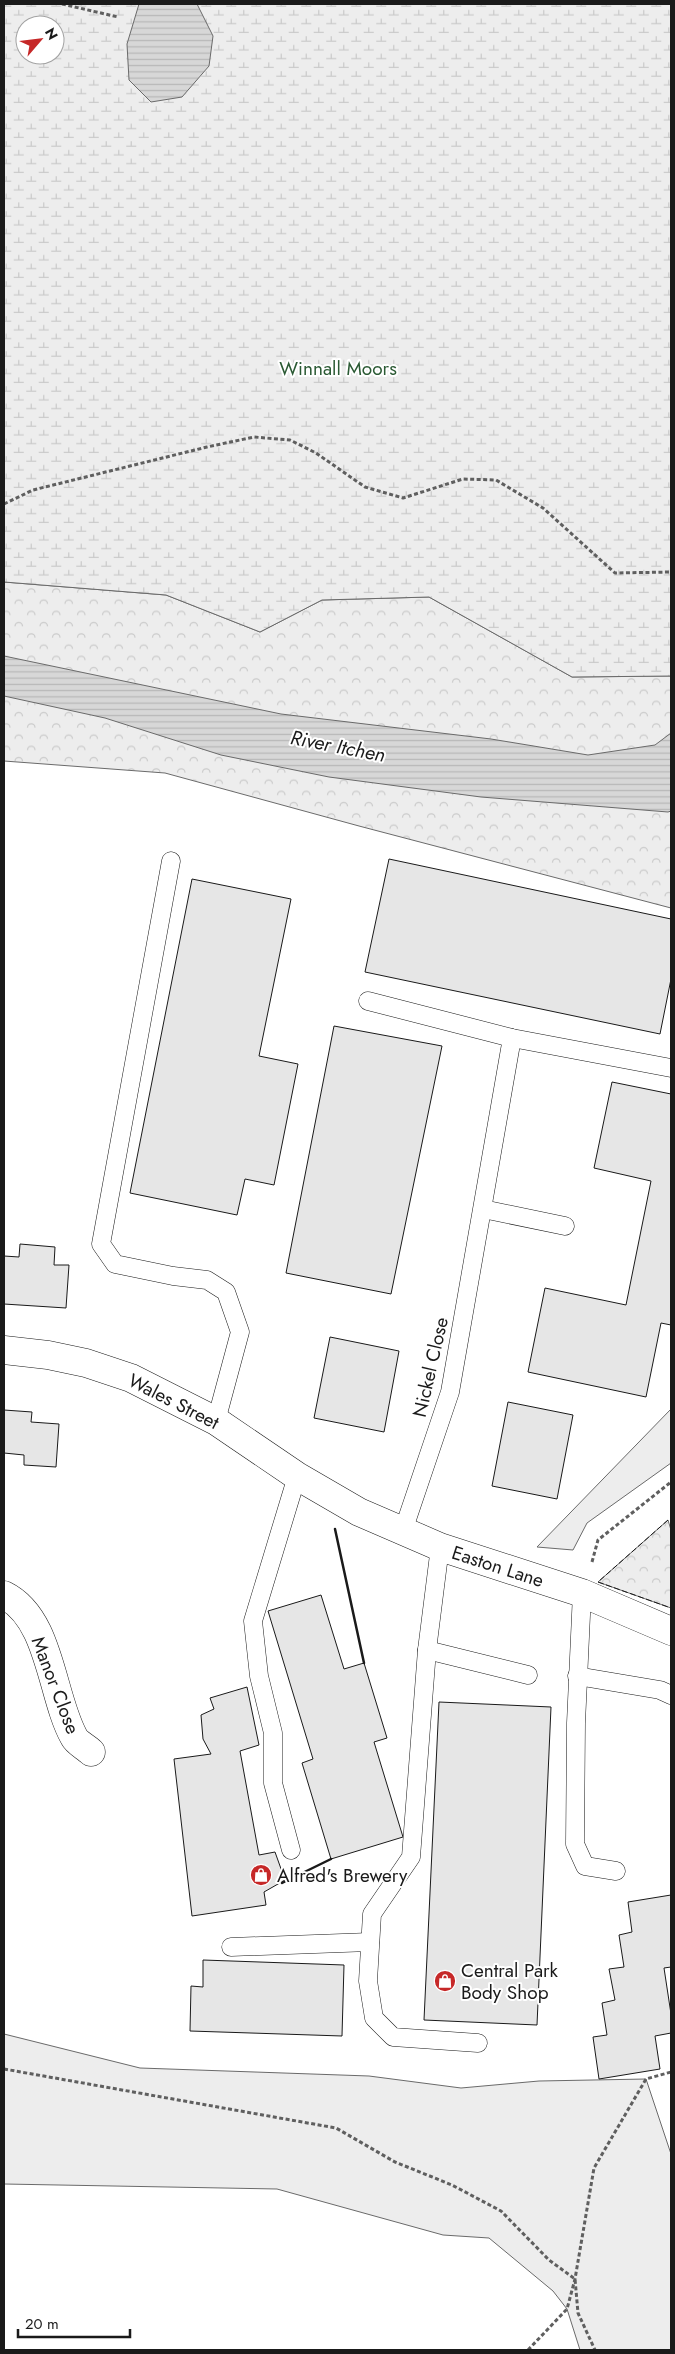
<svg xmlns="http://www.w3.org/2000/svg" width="675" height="2354" viewBox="0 0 675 2354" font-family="Jost,sans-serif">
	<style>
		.built { fill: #ededed; stroke: #6a6a6a }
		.forest { fill: url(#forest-crowns); stroke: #6a6a6a }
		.wetland { fill: url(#wetland-marsh); stroke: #6a6a6a; fill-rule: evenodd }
		.water { fill: url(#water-rules); stroke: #6a6a6a }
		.building { fill: #e6e6e6; stroke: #1a1a1a }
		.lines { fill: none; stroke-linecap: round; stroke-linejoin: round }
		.service-casing { stroke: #1a1a1a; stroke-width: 19 }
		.minor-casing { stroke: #1a1a1a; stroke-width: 29 }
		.tertiary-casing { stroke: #1a1a1a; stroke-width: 29 }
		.path { stroke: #5f5f5f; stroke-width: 3; stroke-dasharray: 4 2.5; stroke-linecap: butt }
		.service { stroke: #fff; stroke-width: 18 }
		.minor { stroke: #fff; stroke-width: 28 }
		.tertiary { stroke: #fff; stroke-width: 28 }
		.fence { stroke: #1a1a1a; stroke-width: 1; stroke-dasharray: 6 2.5; stroke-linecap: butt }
		.wall { stroke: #1a1a1a; stroke-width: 2.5 }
		.labels { text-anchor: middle; stroke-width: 4; stroke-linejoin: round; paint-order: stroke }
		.park-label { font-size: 19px; fill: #2b5a34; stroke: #fff }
		.street-label { font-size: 19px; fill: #1a1a1a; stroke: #fff }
		.poi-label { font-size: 19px; fill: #1a1a1a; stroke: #fff; text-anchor: start }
		.water-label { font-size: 20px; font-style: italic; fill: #1a1a1a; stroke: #fff }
	</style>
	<defs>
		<pattern id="forest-crowns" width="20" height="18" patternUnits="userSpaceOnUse" patternTransform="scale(1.25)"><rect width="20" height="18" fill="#ededed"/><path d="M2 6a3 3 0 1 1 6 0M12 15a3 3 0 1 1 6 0" fill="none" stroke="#cbcbcb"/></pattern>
		<pattern id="wetland-marsh" width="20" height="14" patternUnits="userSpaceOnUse" patternTransform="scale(1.25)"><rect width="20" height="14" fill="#ededed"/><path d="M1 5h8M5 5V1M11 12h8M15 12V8" fill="none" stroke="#cbcbcb"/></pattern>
		<pattern id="water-rules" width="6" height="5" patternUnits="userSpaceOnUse" patternTransform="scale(1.25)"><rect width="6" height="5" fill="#d7d7d7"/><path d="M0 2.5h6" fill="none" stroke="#b8b8b8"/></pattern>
	</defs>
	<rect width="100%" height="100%" fill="#fff"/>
	<g class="built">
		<polygon points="671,1409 671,1463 587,1523 573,1550 537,1547"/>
		<polygon points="4,2034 140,2068 369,2076 461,2088 539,2081 646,2079 671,2154 671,2350 580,2350 567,2309 553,2291 489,2238 443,2235 277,2189 4,2184"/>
	</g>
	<g class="forest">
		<polygon points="4,582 166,595 260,632 322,600 429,597 572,677 671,676 671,908 359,826 165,773 4,761"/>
		<polygon points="668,1520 671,1530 671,1608 598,1582"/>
	</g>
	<path class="wetland" d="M 4,4 L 671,4 L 671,676 L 572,677 L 429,597 L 322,600 L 260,632 L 166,595 L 4,582 ZM 25,25 L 55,25 L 55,55 L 25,55 Z"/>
	<g class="water">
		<polygon points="139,4 197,4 213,36 209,66 182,97 151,102 129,80 127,44"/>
		<polygon points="4,656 281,714 491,739 588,755 655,745 671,733 671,811 668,812 481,797 329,777 221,755 105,718 4,696"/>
	</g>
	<g class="building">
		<polygon points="389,859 671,919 671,979 660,1034 365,972"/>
		<polygon points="192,879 291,899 259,1056 298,1064 274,1185 245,1179 237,1215 130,1193"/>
		<polygon points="334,1026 442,1046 391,1294 286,1273"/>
		<polygon points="612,1082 671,1094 671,1325 661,1323 646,1397 528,1372 545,1288 626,1305 651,1181 594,1168"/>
		<polygon points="20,1244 55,1247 54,1265 69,1265 66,1308 4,1304 4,1256 19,1257"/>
		<polygon points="330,1337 399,1351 384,1432 314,1418"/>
		<polygon points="508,1402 573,1415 557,1499 492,1486"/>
		<polygon points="4,1410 32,1412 31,1422 59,1424 56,1467 24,1465 24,1455 4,1453"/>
		<polygon points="321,1595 344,1669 364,1663 387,1738 374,1742 403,1837 331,1859 302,1763 313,1759 268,1611"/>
		<polygon points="247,1687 259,1745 240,1751 259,1855 275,1852 285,1880 264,1892 266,1905 192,1916 174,1759 211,1754 203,1739 201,1715 214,1709 210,1698"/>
		<polygon points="439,1702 551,1707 537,2025 424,2020"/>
		<polygon points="671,1895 671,1967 664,1968 671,2014 671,2033 655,2036 660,2069 599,2079 593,2037 607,2035 602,2003 615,2000 609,1969 624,1967 619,1935 632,1932 628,1902"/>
		<polygon points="203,1960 344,1965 342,2036 190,2031 191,1986 203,1987"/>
	</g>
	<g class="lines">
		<g class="service-casing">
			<g id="service">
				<polyline points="171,861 101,1244 115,1264 173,1276 207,1280 226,1292 240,1332 216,1421"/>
				<polyline points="368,1001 512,1038 671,1068"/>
				<polyline points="483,1209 565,1226"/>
				<polyline points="403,1531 450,1392 512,1038"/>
				<polyline points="440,1547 427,1650 411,1857 372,1914 368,1981 374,2018 393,2037 478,2043"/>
				<polyline points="582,1593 576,1723 575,1844 585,1866 616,1871"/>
				<polyline points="427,1650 528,1675"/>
				<polyline points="577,1676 660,1690 671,1695"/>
				<polyline points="291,1850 273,1783 273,1733 259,1676 253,1621 297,1476"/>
				<polyline points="231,1947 370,1942"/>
			</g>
		</g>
		<g class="minor-casing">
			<path id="minor" d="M 4,1595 C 51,1618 51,1696 74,1737 C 77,1743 86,1747 91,1752"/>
		</g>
		<g class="tertiary-casing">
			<polyline id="tertiary" points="4,1350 48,1355 86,1363 131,1378 216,1421 297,1476 359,1512 440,1547 582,1593 671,1631"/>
		</g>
		<g class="path">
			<polyline points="62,4 118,17"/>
			<polyline points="4,504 33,490 207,447 254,437 290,440 316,453 365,487 403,498 463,479 496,480 543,508 615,573 671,572"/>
			<polyline points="592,1562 598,1540 671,1482"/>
			<polyline points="4,2069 336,2128 395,2162 452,2185 501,2211 549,2260 575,2279 578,2313 595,2350"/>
			<polyline points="528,2350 567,2309 575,2279 594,2168 646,2079 671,2072"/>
		</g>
		<use href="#service" class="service"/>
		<use href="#minor" class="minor"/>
		<use href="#tertiary" class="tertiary"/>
		<polyline class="fence" points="668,1520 598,1582 671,1608"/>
		<g class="wall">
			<polyline points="335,1529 364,1663"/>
			<polyline points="282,1883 331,1859"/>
		</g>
	</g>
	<defs>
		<g id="shop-disc" transform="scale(1.125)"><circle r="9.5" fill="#c62828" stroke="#fff"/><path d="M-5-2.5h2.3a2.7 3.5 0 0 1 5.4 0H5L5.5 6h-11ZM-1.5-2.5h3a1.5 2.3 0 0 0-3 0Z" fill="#fff"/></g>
	</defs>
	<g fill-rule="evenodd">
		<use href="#shop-disc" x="261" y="1875"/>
		<use href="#shop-disc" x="445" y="1981"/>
	</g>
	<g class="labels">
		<g class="park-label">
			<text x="338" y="375">Winnall Moors</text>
		</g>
		<g class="street-label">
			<text transform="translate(430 1367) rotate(-77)" y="7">Nickel Close</text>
			<text transform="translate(174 1401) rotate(27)" y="7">Wales Street</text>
			<text transform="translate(498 1566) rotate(18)" y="7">Easton Lane</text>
			<text transform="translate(56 1685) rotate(69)" y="7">Manor Close</text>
		</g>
		<g class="poi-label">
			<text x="277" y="1882">Alfred's Brewery</text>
			<text x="461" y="1977">Central Park<tspan x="461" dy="22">Body Shop</tspan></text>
		</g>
		<g class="water-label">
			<text transform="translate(338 746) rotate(11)" y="7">River Itchen</text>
		</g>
	</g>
	<rect width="675" height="2354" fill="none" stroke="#1a1a1a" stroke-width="10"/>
	<g transform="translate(40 40) rotate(62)"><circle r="24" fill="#ffffff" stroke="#a3a3a3"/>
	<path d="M0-4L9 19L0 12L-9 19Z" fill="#c62828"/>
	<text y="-8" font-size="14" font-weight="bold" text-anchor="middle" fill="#1a1a1a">N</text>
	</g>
	<path d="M18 2329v8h112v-8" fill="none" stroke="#1a1a1a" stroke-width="2.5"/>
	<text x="25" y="2329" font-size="15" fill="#1a1a1a" stroke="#ffffff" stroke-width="4" paint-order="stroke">20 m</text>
</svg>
